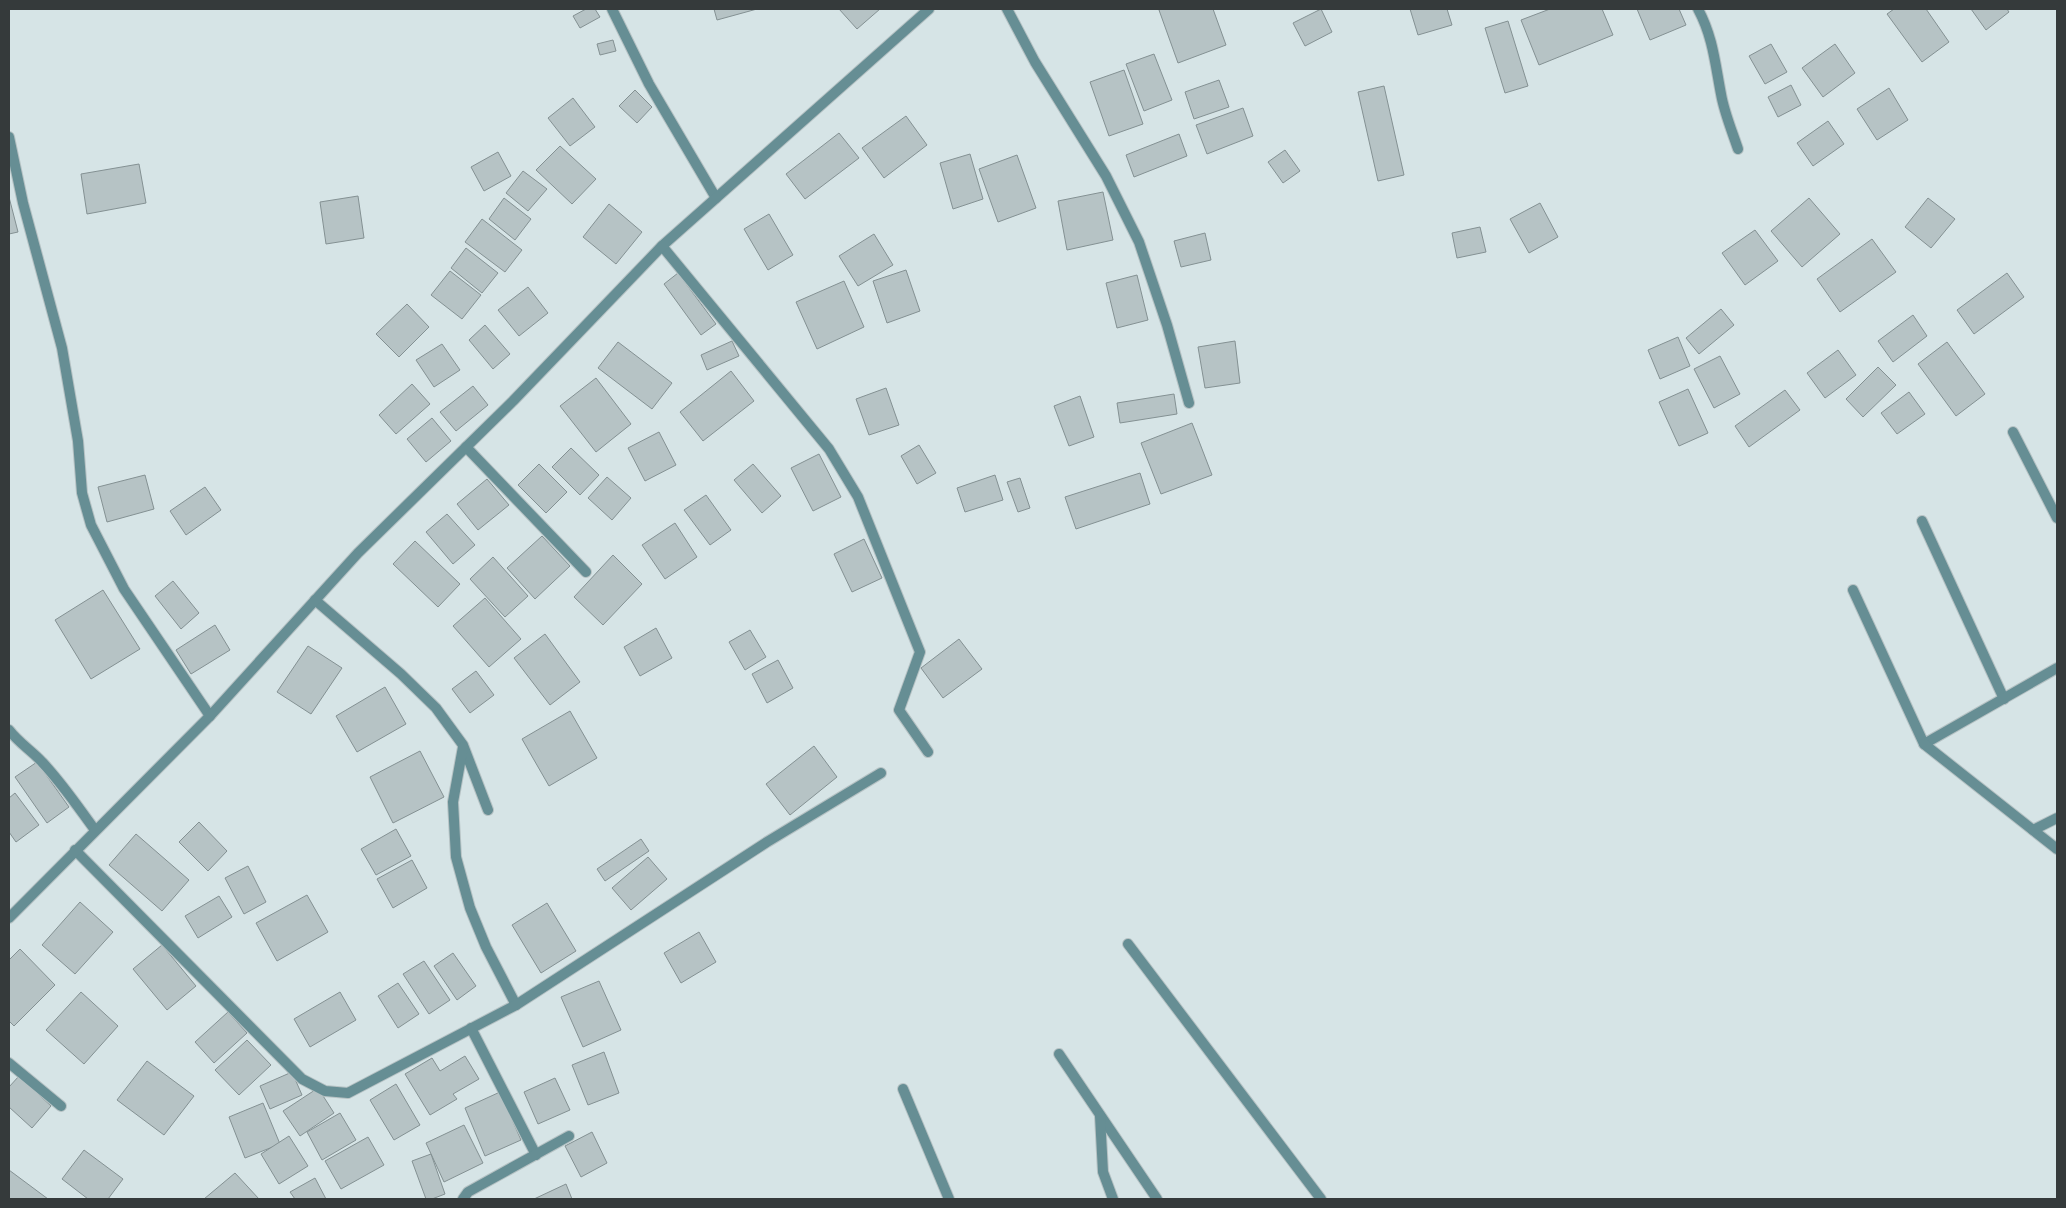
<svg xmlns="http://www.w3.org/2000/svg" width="2066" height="1208" viewBox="0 0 2066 1208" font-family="'DejaVu Sans',sans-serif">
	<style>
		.building { fill: #b6c3c5; stroke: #849193 }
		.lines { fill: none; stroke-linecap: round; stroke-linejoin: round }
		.minor-casing { stroke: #b6c2c4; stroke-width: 12 }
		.minor { stroke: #668e94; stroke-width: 10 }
	</style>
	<rect width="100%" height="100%" fill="#d6e4e6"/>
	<g class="building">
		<polygon points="586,9 595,9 600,17 580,28 573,16"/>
		<polygon points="714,9 757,9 717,20"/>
		<polygon points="839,9 880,9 857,29"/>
		<polygon points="1162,9 1213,9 1226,45 1178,63 1159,10"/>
		<polygon points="1321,9 1332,32 1305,46 1293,23"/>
		<polygon points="1410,9 1447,9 1452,25 1418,35"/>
		<polygon points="1550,9 1602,9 1613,35 1539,65 1521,20"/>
		<polygon points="1637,9 1679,9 1686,25 1650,40"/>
		<polygon points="1894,9 1926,9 1949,42 1922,62 1887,14"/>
		<polygon points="1971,9 2007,9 2009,12 1986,30"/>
		<polygon points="1508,21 1528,86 1505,93 1485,28"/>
		<polygon points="613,40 616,51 600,55 597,44"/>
		<polygon points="1771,44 1787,72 1765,84 1749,56"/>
		<polygon points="1835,44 1855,73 1823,97 1802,68"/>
		<polygon points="1154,54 1172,100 1144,111 1126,64"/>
		<polygon points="1124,70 1143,124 1109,136 1090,82"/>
		<polygon points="1219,80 1229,107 1194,119 1185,92"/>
		<polygon points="1791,85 1801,105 1778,117 1768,97"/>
		<polygon points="1384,86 1404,175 1378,181 1358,92"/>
		<polygon points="1889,88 1908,120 1877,140 1857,109"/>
		<polygon points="635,90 652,107 637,123 619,106"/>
		<polygon points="573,98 595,127 570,146 548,118"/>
		<polygon points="1243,108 1253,136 1207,154 1196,125"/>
		<polygon points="906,116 927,145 884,178 862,148"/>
		<polygon points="1828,121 1844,144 1813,166 1797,143"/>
		<polygon points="839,133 859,158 805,199 786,174"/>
		<polygon points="1179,134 1187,156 1134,177 1126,155"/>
		<polygon points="560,146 596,179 572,204 536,170"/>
		<polygon points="1285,150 1300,171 1283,183 1268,162"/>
		<polygon points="498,152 511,176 484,191 471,167"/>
		<polygon points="970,154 983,199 953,209 940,163"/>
		<polygon points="1017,155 1036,208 998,222 979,169"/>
		<polygon points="139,164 146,203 87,214 81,174"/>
		<polygon points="523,171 547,189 528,211 506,193"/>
		<polygon points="1103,192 1113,240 1067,250 1058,201"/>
		<polygon points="358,196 364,238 326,244 320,202"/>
		<polygon points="9,197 18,232 9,234"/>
		<polygon points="504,198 531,219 515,240 489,219"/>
		<polygon points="1809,198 1840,234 1802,267 1771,231"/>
		<polygon points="1928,198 1955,219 1931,248 1905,227"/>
		<polygon points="1540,203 1558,237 1529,253 1510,219"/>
		<polygon points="609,204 642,232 616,264 583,237"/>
		<polygon points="769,214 793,255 768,270 744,229"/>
		<polygon points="482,219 522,250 505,272 465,242"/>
		<polygon points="1480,227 1486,252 1457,258 1452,233"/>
		<polygon points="1755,230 1778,261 1745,285 1722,253"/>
		<polygon points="1205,233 1211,260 1181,267 1174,241"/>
		<polygon points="874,234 893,265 858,286 839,256"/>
		<polygon points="1872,239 1896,272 1840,312 1817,279"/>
		<polygon points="466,248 498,273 482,293 451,268"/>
		<polygon points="906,270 920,311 887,323 873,281"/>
		<polygon points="450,271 481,295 462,319 431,295"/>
		<polygon points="678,273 716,324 701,335 664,284"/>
		<polygon points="2007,273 2024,297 1974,334 1957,310"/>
		<polygon points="1137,275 1148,320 1117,328 1106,283"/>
		<polygon points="844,281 864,327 817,349 796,302"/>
		<polygon points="528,287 548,313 519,336 498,310"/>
		<polygon points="407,304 429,327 399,357 376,334"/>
		<polygon points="1721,309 1734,325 1699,354 1686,338"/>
		<polygon points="1913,315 1927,336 1893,362 1878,341"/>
		<polygon points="485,325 510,354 493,369 469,340"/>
		<polygon points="1678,337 1690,366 1660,379 1648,350"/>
		<polygon points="732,341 739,356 707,370 701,355"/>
		<polygon points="1235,341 1240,383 1205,388 1198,347"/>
		<polygon points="618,342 672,383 652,409 598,368"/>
		<polygon points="1947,342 1985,394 1956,416 1918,364"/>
		<polygon points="442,344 460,370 434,387 416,360"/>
		<polygon points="1838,350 1856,375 1825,398 1807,373"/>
		<polygon points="1720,356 1740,394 1714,408 1694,369"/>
		<polygon points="1878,367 1896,385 1863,417 1846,399"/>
		<polygon points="731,371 754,401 703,441 680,412"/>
		<polygon points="596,378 631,424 596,452 560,406"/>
		<polygon points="412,384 430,404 396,434 379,415"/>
		<polygon points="473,386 488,405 456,431 440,412"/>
		<polygon points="886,388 899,425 869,435 856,399"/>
		<polygon points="1688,389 1708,433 1679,446 1659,402"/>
		<polygon points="1785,390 1800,410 1749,447 1735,426"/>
		<polygon points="1909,392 1925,414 1897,434 1881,413"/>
		<polygon points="1174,394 1177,414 1120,423 1117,403"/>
		<polygon points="1080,396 1094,437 1069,446 1054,406"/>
		<polygon points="432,418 451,441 426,462 407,439"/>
		<polygon points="1192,423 1212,475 1161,494 1141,443"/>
		<polygon points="659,432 676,465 645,481 628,448"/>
		<polygon points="919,445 936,473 917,484 901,456"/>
		<polygon points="571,448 599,475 580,495 552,467"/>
		<polygon points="819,454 841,497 813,511 791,468"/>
		<polygon points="539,464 567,492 546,513 518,485"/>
		<polygon points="753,464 781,496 762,513 734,480"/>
		<polygon points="1140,473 1150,504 1076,529 1065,497"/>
		<polygon points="145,475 154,509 107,522 98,487"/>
		<polygon points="995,475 1003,500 965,512 957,488"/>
		<polygon points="607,477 631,498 612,520 588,498"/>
		<polygon points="1020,478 1030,508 1018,512 1007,482"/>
		<polygon points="487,479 509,505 478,530 457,504"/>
		<polygon points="205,487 221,510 186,535 170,511"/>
		<polygon points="706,495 731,530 710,545 684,510"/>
		<polygon points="447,514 475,545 453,564 426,532"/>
		<polygon points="675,523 697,557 665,579 642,545"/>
		<polygon points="542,536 570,566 535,599 507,568"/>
		<polygon points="864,539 882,578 852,592 834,554"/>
		<polygon points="415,541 460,584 438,607 393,564"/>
		<polygon points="613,555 642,584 603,625 574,597"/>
		<polygon points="493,557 528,596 505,617 470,579"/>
		<polygon points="173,581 199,613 181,629 155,596"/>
		<polygon points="103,590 140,649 91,679 55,620"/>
		<polygon points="485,598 521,639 489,667 453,626"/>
		<polygon points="215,625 230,650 191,674 176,650"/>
		<polygon points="656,628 672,658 640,676 624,647"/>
		<polygon points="750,630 766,657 745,670 729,642"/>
		<polygon points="545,634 580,682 550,705 514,658"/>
		<polygon points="959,639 982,669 943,698 921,668"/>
		<polygon points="308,646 342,668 311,714 277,692"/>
		<polygon points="778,660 793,688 767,703 752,674"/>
		<polygon points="476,671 494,695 470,713 452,689"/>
		<polygon points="385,687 406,724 357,752 336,716"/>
		<polygon points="570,711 597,758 549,786 522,739"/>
		<polygon points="814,746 837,777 790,815 766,784"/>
		<polygon points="420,751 444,797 393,823 370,777"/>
		<polygon points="37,762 69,807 47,823 15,777"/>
		<polygon points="15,793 39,825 16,842 9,832 9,798"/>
		<polygon points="199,822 227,851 208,871 179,842"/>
		<polygon points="396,829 411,856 376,875 361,849"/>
		<polygon points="136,834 189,880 162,911 109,865"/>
		<polygon points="641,839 649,851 605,881 597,869"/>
		<polygon points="648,857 667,879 631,910 612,888"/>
		<polygon points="412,860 427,888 393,908 377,879"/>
		<polygon points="248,866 266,902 244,914 225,878"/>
		<polygon points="307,895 328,932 277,961 256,923"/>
		<polygon points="219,896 232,917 198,938 185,916"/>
		<polygon points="80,902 113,932 75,974 42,945"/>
		<polygon points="547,903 576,951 541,973 512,925"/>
		<polygon points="699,932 716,962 681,983 664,953"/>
		<polygon points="162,945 196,986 167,1010 133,969"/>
		<polygon points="20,949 55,985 14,1026 9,1021 9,960"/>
		<polygon points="453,953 476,986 457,1000 434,966"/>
		<polygon points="424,961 450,1000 429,1014 403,974"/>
		<polygon points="599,981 621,1030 583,1047 561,997"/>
		<polygon points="398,983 419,1014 398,1028 378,996"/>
		<polygon points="81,992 118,1026 84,1064 46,1030"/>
		<polygon points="340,992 356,1020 310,1047 294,1019"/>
		<polygon points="228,1012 247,1033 214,1063 195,1042"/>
		<polygon points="247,1040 271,1065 239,1095 215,1070"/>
		<polygon points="604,1052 619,1093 588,1105 572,1065"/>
		<polygon points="465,1056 479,1079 453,1094 457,1099 430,1115 405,1074 432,1058 440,1071"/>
		<polygon points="147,1061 194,1096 164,1135 117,1100"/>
		<polygon points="292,1072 302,1095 270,1109 260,1086"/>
		<polygon points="19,1076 51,1106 32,1128 9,1107 9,1087"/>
		<polygon points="555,1078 570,1110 538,1124 524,1092"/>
		<polygon points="396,1084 420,1125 394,1140 370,1100"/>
		<polygon points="318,1088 334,1113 300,1136 283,1111"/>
		<polygon points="500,1092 521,1140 485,1156 465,1108"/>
		<polygon points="263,1103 280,1144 245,1158 229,1117"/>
		<polygon points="340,1113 356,1140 322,1160 307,1132"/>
		<polygon points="464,1125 483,1163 444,1182 426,1143"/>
		<polygon points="592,1132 607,1163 581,1177 565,1146"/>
		<polygon points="289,1136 308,1166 279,1184 261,1154"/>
		<polygon points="368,1137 384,1165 341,1189 325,1161"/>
		<polygon points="84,1150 123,1179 108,1199 88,1199 62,1179"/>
		<polygon points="431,1154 445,1194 432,1199 426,1199 412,1161"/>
		<polygon points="9,1170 48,1199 9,1199"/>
		<polygon points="235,1173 259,1199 204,1199"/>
		<polygon points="315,1178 326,1199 295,1199 290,1192"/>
		<polygon points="566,1184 572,1199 534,1199"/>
	</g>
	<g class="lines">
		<g class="minor-casing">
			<g id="minor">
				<polyline points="612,9 649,84 716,198"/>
				<polyline points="1007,9 1035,62 1106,176 1139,242 1167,325 1189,403"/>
				<path d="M 1698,9 C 1713,37 1715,63 1721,94 C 1724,112 1732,131 1738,149"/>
				<polyline points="9,137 23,203 62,348 78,441 82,493 91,525 124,589 210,716"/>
				<polyline points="662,246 829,449 858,497 920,652 899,710 928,752"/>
				<polyline points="2013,432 2057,518"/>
				<polyline points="466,447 586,572"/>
				<polyline points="1922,521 2004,699"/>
				<polyline points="1853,590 1924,744 2057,668"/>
				<polyline points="315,600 401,674 436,708 463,745 488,810"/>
				<path d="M 9,730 C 19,743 32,751 42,762 C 62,783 78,807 95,830"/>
				<polyline points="1924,744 2057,849"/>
				<polyline points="463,747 453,802 456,857 470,908 486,947 516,1005"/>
				<polyline points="2033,830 2057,818"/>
				<polyline points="75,850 302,1079 325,1091 348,1093 516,1005 767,842 881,773"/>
				<polyline points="9,918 210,716 358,553 513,401 662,246 929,9"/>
				<polyline points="1128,944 1321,1199"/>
				<polyline points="471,1028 536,1155"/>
				<polyline points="1059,1054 1157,1199"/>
				<polyline points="9,1063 61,1106"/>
				<polyline points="903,1089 949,1199"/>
				<polyline points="1100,1116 1103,1172 1113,1199"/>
				<polyline points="463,1199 468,1192 569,1136"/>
			</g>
		</g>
		<use href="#minor" class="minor"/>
	</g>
	<rect width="2066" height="1208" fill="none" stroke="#353a3b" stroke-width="20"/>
</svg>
